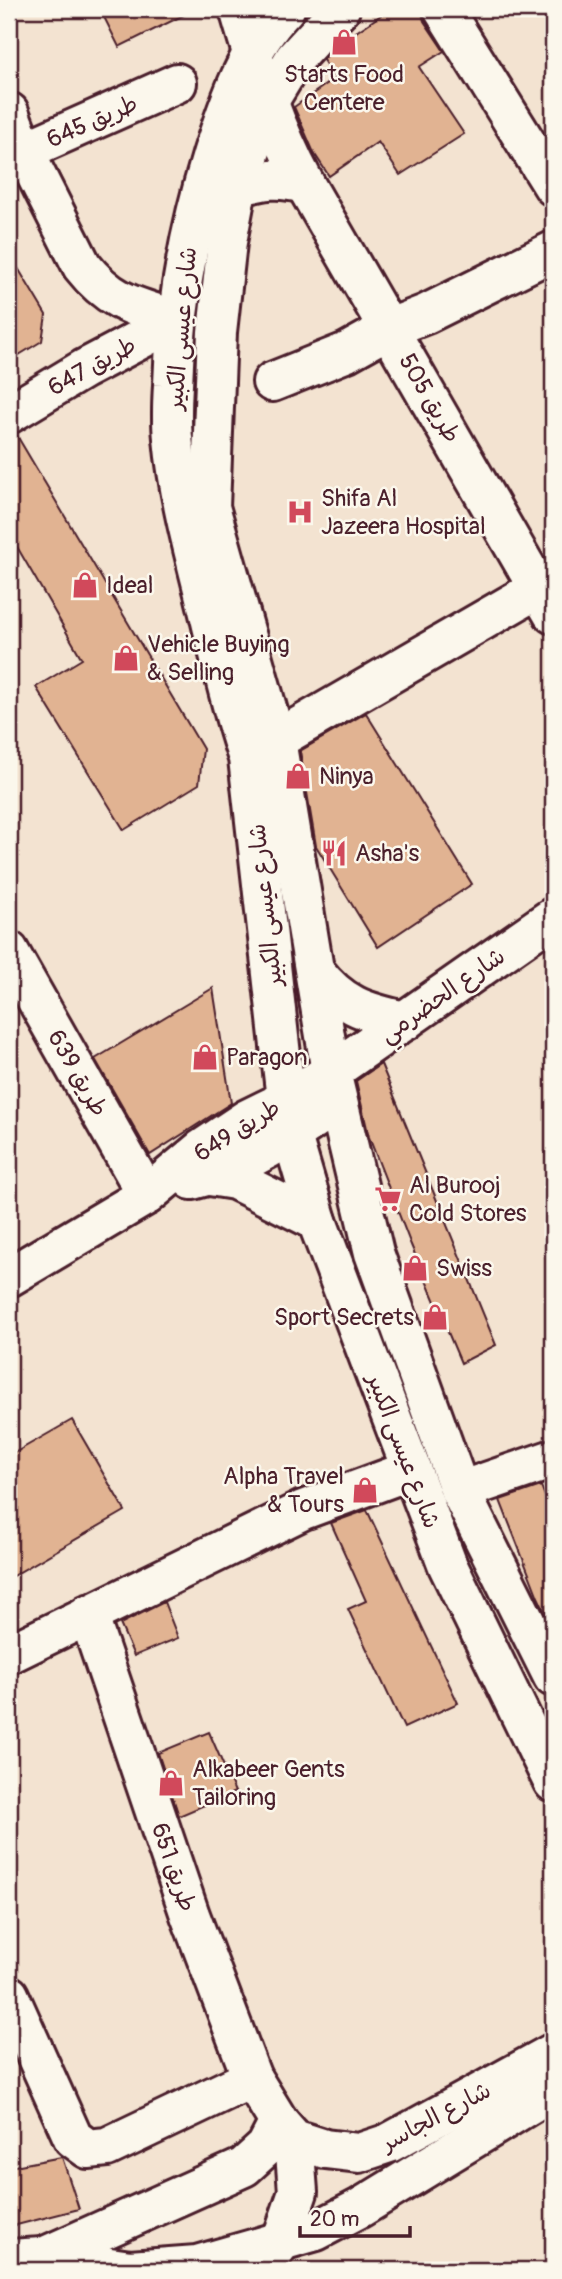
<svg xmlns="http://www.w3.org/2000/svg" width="562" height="2279" viewBox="0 0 562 2279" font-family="Pangolin,'Playpen Sans Arabic',sans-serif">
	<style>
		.building { fill: #e1b392; stroke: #4a1f2b; stroke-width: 2 }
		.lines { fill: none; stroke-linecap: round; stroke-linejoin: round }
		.street-casing { stroke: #4a1f2b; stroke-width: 44 }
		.secondary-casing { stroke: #4a1f2b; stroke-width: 44 }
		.street { stroke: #fbf7ec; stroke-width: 38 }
		.secondary { stroke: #fbf7ec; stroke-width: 38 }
		.labels { text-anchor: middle; stroke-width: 5; stroke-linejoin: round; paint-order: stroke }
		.poi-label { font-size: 24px; fill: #4a1f2b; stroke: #fbf7ec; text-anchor: start }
		.street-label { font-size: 24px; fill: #4a1f2b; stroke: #fbf7ec }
	</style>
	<rect width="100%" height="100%" fill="#f3e3d1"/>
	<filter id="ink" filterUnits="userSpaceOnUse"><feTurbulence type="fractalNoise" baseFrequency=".0143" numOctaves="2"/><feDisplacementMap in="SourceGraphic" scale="14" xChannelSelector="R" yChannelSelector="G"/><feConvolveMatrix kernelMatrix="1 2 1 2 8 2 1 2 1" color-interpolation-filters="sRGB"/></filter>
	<g filter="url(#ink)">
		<g class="building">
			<polygon points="100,9 196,9 119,47"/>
			<polygon points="390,9 421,9 424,21 444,51 419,67 464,134 400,175 378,142 329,176 314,153 294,107 335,78 323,60 337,45"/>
			<polygon points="9,253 46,315 42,341 9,361"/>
			<polygon points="16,434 203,749 199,784 124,830 36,687 82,659 9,533 9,436"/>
			<polygon points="366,713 472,884 378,947 316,846 300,751"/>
			<polygon points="213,988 231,1103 150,1155 95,1059"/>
			<polygon points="381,1064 496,1345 461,1363 411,1245 369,1137 356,1081"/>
			<polygon points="72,1420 125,1511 9,1578 9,1456"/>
			<polygon points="541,1486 553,1517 553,1629 538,1597 500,1500"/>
			<polygon points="367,1510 458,1703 404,1728 348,1609 366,1601 331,1523"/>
			<polygon points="164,1602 178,1638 134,1656 120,1624"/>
			<polygon points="209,1732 235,1792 179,1816 158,1753"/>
			<polygon points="62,2157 79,2209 9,2227 9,2167"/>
		</g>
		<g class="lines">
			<g class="street-casing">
				<g id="street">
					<path d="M 239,9 C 257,72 274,126 305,184 L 553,614"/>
					<polyline points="443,9 553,186"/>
					<path d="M 9,112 L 24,151 L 82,266 C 111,303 135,307 177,320"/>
					<polyline points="9,160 24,151 177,83"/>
					<path d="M 238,187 C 264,179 278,177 305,184"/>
					<polyline points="272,382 347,352 390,328 426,314 553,251"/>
					<polyline points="9,414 84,369 177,320"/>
					<polyline points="246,746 276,740 539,588"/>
					<polyline points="9,951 147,1195"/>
					<path d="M 192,1180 C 246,1167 293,1135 337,1103"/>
					<polyline points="9,1277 147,1195 202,1149 247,1119 286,1100 331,1072"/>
					<polyline points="460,1491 553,1459"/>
					<polyline points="88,1614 190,1915 252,2078 279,2122 294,2139 325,2149 359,2153 389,2143 553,2053"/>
					<polyline points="9,1654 303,1510 411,1470"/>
					<polyline points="9,1995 73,2138 88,2149 107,2147 252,2078"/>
					<polyline points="43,2257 244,2167 266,2147 279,2122"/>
					<polyline points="270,2257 281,2242 298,2192 294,2139"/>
					<polyline points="9,2259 43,2257 130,2270 197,2265 316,2231 360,2208 553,2090"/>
				</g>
			</g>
			<g class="secondary-casing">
				<g id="secondary">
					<path d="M 285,9 C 247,48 228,104 212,155 C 189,230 175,306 173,385 C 172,402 171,420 173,438 C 179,504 198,566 213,630 C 224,673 233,716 248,758 L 286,1100 L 292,1136 L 317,1221 L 448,1566 L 553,1782"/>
					<polyline points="340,9 295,58 267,104 236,194 227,242 217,332 210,507 276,740 331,1072 374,1253 460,1491 553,1677"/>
					<path d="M 315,971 C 341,1005 364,1012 405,1021"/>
					<polyline points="331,1072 553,917"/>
					<polyline points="210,1176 235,1180 317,1221"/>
				</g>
			</g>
			<use href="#street" class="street"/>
			<use href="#secondary" class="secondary"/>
		</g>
	</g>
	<defs>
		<g id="shop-bare" transform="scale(2.1)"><path d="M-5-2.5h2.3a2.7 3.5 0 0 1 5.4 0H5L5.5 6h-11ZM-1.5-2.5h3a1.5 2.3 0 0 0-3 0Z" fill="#d1495b" stroke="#fbf7ec" stroke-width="2.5" paint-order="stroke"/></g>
		<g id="hospital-bare" transform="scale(2.1)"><path d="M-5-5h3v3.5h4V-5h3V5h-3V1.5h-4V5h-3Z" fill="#d1495b" stroke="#fbf7ec" stroke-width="2.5" paint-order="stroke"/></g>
		<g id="restaurant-bare" transform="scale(2.1)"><path d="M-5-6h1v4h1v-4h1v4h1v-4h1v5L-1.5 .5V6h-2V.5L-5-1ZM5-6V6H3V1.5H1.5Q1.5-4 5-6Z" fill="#d1495b" stroke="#fbf7ec" stroke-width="2.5" paint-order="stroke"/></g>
		<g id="supermarket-bare" transform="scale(2.1)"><path d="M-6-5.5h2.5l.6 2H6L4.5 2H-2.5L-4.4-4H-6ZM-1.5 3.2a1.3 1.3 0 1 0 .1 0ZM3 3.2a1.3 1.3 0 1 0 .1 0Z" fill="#d1495b" stroke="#fbf7ec" stroke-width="2.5" paint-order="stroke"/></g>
	</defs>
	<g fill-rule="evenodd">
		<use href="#shop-bare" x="344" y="42"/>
		<use href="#hospital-bare" x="300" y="512"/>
		<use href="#shop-bare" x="85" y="585"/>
		<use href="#shop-bare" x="126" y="658"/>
		<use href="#shop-bare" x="298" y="776"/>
		<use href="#restaurant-bare" x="334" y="853"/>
		<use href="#shop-bare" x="205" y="1057"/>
		<use href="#supermarket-bare" x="388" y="1199"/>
		<use href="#shop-bare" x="415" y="1268"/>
		<use href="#shop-bare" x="435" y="1317"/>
		<use href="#shop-bare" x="365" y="1490"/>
		<use href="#shop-bare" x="171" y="1783"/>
	</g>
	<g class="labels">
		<g class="poi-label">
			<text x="344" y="82" text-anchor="middle">Starts Food<tspan x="344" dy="28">Centere</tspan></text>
			<text x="321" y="506">Shifa Al<tspan x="321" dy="28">Jazeera Hospital</tspan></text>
			<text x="106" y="593">Ideal</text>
			<text x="147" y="652">Vehicle Buying<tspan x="147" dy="28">&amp; Selling</tspan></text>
			<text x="319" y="784">Ninya</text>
			<text x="355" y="861">Asha's</text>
			<text x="226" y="1065">Paragon</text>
			<text x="409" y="1193">Al Burooj<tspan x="409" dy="28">Cold Stores</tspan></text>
			<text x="436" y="1276">Swiss</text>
			<text x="414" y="1325" text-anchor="end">Sport Secrets</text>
			<text x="344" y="1484" text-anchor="end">Alpha Travel<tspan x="344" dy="28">&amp; Tours</tspan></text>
			<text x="192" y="1777">Alkabeer Gents<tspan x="192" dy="28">Tailoring</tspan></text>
		</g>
		<g class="street-label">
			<text transform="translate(92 121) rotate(-24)" y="8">طريق 645</text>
			<text transform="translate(181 328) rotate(-85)" y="8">شارع عيسى الكبير</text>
			<text transform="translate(92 366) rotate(-29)" y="8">طريق 647</text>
			<text transform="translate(430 398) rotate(60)" y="8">طريق 505</text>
			<text transform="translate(265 905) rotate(-96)" y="8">شارع عيسى الكبير</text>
			<text transform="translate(442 995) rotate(-35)" y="8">شارع الحضرمي</text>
			<text transform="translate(78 1073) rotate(60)" y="8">طريق 639</text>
			<text transform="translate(237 1130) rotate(-32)" y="8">طريق 649</text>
			<text transform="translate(404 1451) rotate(69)" y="8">شارع عيسى الكبير</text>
			<text transform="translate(174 1867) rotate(71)" y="8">طريق 651</text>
			<text transform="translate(436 2116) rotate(-28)" y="8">شارع الجاسر</text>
		</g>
	</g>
	<rect width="562" height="2279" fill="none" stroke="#fbf7ec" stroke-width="35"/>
	<rect x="18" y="18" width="527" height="2244" fill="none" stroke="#4a1f2b" stroke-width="2.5" filter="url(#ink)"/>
	<path d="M300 2226v10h110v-10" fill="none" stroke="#4a1f2b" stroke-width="3.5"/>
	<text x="310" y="2226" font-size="21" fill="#4a1f2b" stroke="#fbf7ec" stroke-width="5" paint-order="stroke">20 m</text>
</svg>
